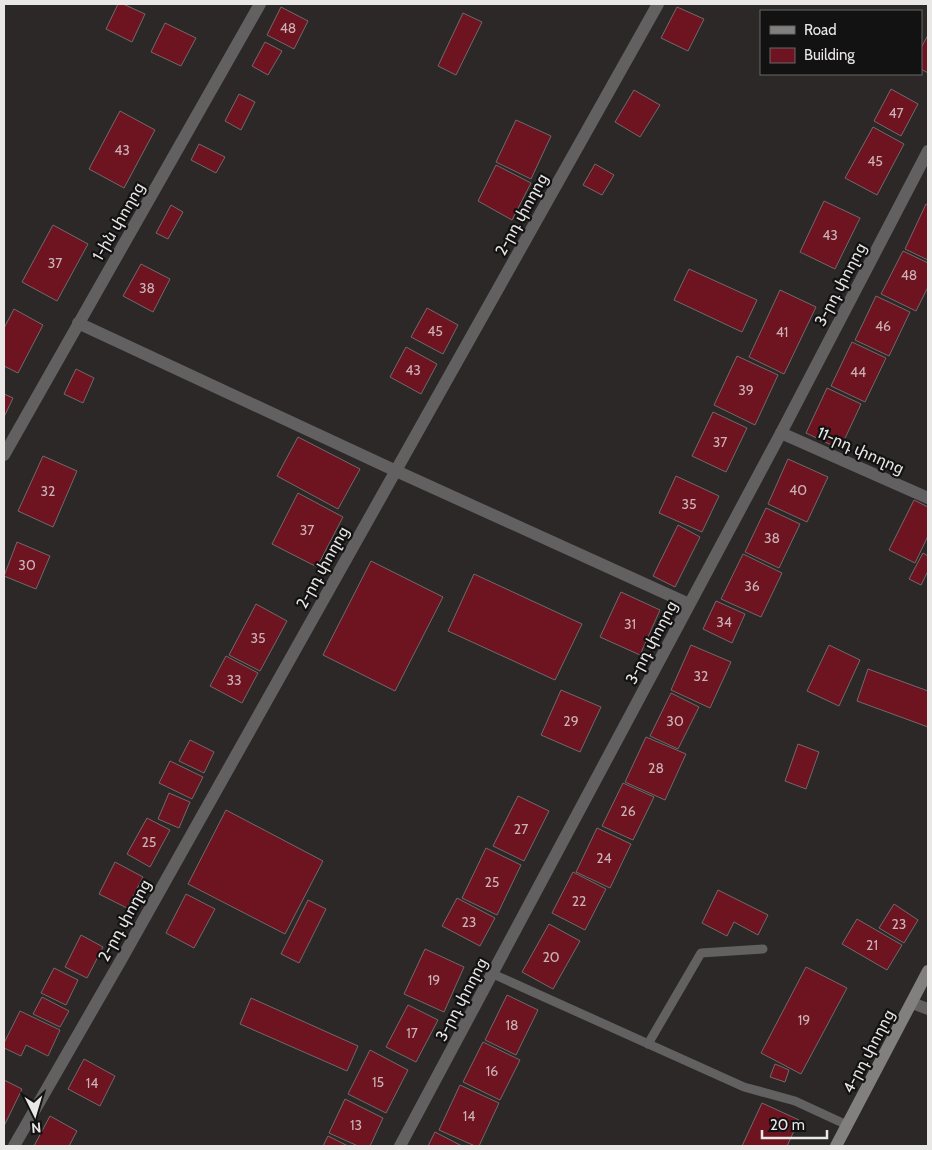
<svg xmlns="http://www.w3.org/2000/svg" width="932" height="1150" viewBox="0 0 932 1150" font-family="Cabin,'Noto Sans Armenian',sans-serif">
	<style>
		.building { fill: #6e1320; stroke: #6f6a6a }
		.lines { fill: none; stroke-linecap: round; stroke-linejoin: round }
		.lane { stroke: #626060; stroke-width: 9 }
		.street { stroke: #626060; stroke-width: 12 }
		.secondary { stroke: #827f7f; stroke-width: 12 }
		.labels { text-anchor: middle; stroke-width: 4.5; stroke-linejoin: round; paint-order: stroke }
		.number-label { font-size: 14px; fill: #cbb2b5 }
		.street-label { font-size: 16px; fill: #eae7e7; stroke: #131212 }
	</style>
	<rect width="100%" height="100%" fill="#2c2828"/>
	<g class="building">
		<polygon points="118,4 123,4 145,14 132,42 106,29"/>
		<polygon points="281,7 308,21 294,49 267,35"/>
		<polygon points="677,7 704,19 688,51 661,38"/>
		<polygon points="463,13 482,22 456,75 438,66"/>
		<polygon points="165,23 196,38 181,66 151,52"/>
		<polygon points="928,35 928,73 921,69 921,48"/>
		<polygon points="265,42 282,51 268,75 252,66"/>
		<polygon points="891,89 918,104 901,136 874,121"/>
		<polygon points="634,90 660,105 640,137 615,122"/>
		<polygon points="239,94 255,102 241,130 225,121"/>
		<polygon points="120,111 155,130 124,188 89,169"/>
		<polygon points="516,120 551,136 531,179 496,162"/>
		<polygon points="873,127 904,144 877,195 845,178"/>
		<polygon points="199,144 225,157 216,173 191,160"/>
		<polygon points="595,164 614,175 602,195 583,185"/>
		<polygon points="496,165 531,183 512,220 478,201"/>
		<polygon points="824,201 860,218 835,269 800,252"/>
		<polygon points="926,204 928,205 928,260 905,249"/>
		<polygon points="171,205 183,212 168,239 156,233"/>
		<polygon points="53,225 88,244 57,301 22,282"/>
		<polygon points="903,251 928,263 928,287 916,311 881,294"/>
		<polygon points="141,264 170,279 153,312 123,296"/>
		<polygon points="689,269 757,300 742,332 674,300"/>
		<polygon points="780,290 816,307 784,374 749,357"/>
		<polygon points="876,296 910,312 889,356 855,340"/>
		<polygon points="427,308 458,325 443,354 411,337"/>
		<polygon points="14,309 43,325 18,373 4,366 4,328"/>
		<polygon points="852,342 886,358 865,402 831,386"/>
		<polygon points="406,347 437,364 421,394 390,377"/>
		<polygon points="737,356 778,375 755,425 714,405"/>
		<polygon points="76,369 94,378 83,403 64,394"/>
		<polygon points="827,388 861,404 840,449 806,433"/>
		<polygon points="4,394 13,398 4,417"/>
		<polygon points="713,412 747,428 726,472 692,456"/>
		<polygon points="298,437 360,469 338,509 277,476"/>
		<polygon points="43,456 77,471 53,527 18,511"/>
		<polygon points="788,459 828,477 807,522 768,504"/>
		<polygon points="676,476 719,496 702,532 659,513"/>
		<polygon points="298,493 343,517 317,567 272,544"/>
		<polygon points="914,500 928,507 928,536 915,563 889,550"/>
		<polygon points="766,508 800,524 779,568 745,552"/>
		<polygon points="678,525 700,537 675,587 653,576"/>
		<polygon points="17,542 50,556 36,589 4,576"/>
		<polygon points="923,553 928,556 928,571 921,585 909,579"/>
		<polygon points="743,554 782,573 761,617 721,599"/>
		<polygon points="371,561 443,597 395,691 323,655"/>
		<polygon points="474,574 582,624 555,680 448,631"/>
		<polygon points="621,592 660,610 640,655 600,637"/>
		<polygon points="716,601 745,614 732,643 703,629"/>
		<polygon points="256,604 287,621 260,671 229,655"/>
		<polygon points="691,645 731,662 710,708 671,690"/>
		<polygon points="829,645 860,660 839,706 807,691"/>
		<polygon points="226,656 258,673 242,703 210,686"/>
		<polygon points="868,669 928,691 928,727 857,701"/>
		<polygon points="561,690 601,707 580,752 541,735"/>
		<polygon points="671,693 699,707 678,749 650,736"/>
		<polygon points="646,737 686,754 665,800 625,782"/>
		<polygon points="190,740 214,752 204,773 179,761"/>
		<polygon points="798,744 819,752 806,789 785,781"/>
		<polygon points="170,761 203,777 192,799 159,783"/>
		<polygon points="623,783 654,797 633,840 602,826"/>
		<polygon points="169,793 190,802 179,828 158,819"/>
		<polygon points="518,796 549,811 524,861 493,846"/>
		<polygon points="226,810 323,861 285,934 188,884"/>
		<polygon points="147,818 170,830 150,867 127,854"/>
		<polygon points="597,828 631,844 610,888 576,872"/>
		<polygon points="486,848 521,865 497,915 462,898"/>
		<polygon points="115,862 143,877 127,908 99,894"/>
		<polygon points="573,872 606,889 585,930 552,913"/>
		<polygon points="718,890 768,915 758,935 734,922 727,936 702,923"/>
		<polygon points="186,894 215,909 194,948 166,933"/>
		<polygon points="457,898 495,918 480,946 442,926"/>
		<polygon points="308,900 326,909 299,963 281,954"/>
		<polygon points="894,904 918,920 904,943 879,928"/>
		<polygon points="857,919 902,945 887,970 842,944"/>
		<polygon points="549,924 580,941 553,989 522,972"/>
		<polygon points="81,935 103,947 87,978 65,967"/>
		<polygon points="425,949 464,967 444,1012 404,994"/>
		<polygon points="806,967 847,988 801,1074 761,1053"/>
		<polygon points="54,968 78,980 66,1005 41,993"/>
		<polygon points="507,995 538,1010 516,1055 485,1040"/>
		<polygon points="42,997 69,1011 60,1027 33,1014"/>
		<polygon points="251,998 358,1046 347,1071 240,1024"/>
		<polygon points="408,1005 438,1020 416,1062 386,1047"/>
		<polygon points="20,1011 60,1030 48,1056 26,1045 21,1056 4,1048 4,1043"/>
		<polygon points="483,1042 520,1060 500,1100 463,1082"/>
		<polygon points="370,1050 408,1070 386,1113 348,1094"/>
		<polygon points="84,1059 115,1076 100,1106 68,1089"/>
		<polygon points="775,1064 789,1070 785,1082 770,1077"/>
		<polygon points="4,1080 22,1089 4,1126"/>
		<polygon points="460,1085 499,1103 479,1146 475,1146 439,1130"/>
		<polygon points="345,1099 383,1118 370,1146 358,1146 329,1133"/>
		<polygon points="762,1103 799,1120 787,1146 742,1146"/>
		<polygon points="50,1116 77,1131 69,1146 34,1146"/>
		<polygon points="435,1132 462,1146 428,1146"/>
		<polygon points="328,1136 348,1146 323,1146"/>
	</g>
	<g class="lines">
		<g class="lane">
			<polyline points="493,974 744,1087 795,1101 847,1125"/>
			<polyline points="648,1044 701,953 763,949"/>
		</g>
		<g class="street">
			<polyline points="78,323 394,470 689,604"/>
			<polyline points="781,433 928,498"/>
			<polyline points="4,455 260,4"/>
			<polyline points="912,1003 928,1009"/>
			<polyline points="14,1146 121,960 658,4"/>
			<polyline points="400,1146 781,433 928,151"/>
		</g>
		<polyline class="secondary" points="836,1146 928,971"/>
	</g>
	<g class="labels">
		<g class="number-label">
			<text x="288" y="33">48</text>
			<text x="896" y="118">47</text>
			<text x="122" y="155">43</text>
			<text x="875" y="166">45</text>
			<text x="830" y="240">43</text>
			<text x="55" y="268">37</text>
			<text x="909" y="280">48</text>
			<text x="147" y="293">38</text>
			<text x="883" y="331">46</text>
			<text x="435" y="336">45</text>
			<text x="782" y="337">41</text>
			<text x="413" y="375">43</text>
			<text x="858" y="377">44</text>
			<text x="746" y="395">39</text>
			<text x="720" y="447">37</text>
			<text x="798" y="495">40</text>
			<text x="48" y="496">32</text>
			<text x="689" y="509">35</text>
			<text x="307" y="535">37</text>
			<text x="772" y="543">38</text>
			<text x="27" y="570">30</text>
			<text x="752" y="591">36</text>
			<text x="724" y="627">34</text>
			<text x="630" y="629">31</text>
			<text x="258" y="643">35</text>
			<text x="701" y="681">32</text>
			<text x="234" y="685">33</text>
			<text x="571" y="726">29</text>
			<text x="675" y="726">30</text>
			<text x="656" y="773">28</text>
			<text x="628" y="816">26</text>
			<text x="521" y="834">27</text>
			<text x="149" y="847">25</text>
			<text x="604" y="863">24</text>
			<text x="492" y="887">25</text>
			<text x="579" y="906">22</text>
			<text x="469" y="927">23</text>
			<text x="899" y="929">23</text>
			<text x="872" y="950">21</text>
			<text x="551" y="962">20</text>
			<text x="434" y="985">19</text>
			<text x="804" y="1025">19</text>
			<text x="512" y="1030">18</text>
			<text x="412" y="1038">17</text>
			<text x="492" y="1076">16</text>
			<text x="378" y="1087">15</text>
			<text x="92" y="1088">14</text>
			<text x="469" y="1121">14</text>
			<text x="356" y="1130">13</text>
		</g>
		<g class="street-label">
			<text transform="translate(521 214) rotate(-61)" y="6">2-րդ փողոց</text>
			<text transform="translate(118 221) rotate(-60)" y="6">1-ին փողոց</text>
			<text transform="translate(840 284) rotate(-62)" y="6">3-րդ փողոց</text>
			<text transform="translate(861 450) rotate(24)" y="6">11-րդ փողոց</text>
			<text transform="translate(322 567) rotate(-61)" y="6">2-րդ փողոց</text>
			<text transform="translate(651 642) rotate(-62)" y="6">3-րդ փողոց</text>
			<text transform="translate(124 920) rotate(-61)" y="6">2-րդ փողոց</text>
			<text transform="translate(461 999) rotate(-62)" y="6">3-րդ փողոց</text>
			<text transform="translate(868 1051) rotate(-62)" y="6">4-րդ փողոց</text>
		</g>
	</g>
	<rect width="932" height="1150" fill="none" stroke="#eae7e7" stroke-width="10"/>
	<rect x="760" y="10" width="162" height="65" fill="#131212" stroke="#696767"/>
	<rect x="770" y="26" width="25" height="8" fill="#827f7f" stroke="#696767"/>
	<text x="804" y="35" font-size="15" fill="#eae7e7">Road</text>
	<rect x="770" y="48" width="25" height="15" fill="#6e1320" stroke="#696767"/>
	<text x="804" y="60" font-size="15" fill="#eae7e7">Building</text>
	<g transform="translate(35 1115) rotate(175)" stroke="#131212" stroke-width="4" paint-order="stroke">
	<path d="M0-4L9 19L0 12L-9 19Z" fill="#eae7e7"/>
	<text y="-8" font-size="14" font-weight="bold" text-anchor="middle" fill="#eae7e7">N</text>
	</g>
	<path d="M762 1130v8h65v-8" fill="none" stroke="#eae7e7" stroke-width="2.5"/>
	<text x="770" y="1130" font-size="15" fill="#eae7e7" stroke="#131212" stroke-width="4" paint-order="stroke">20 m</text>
</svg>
